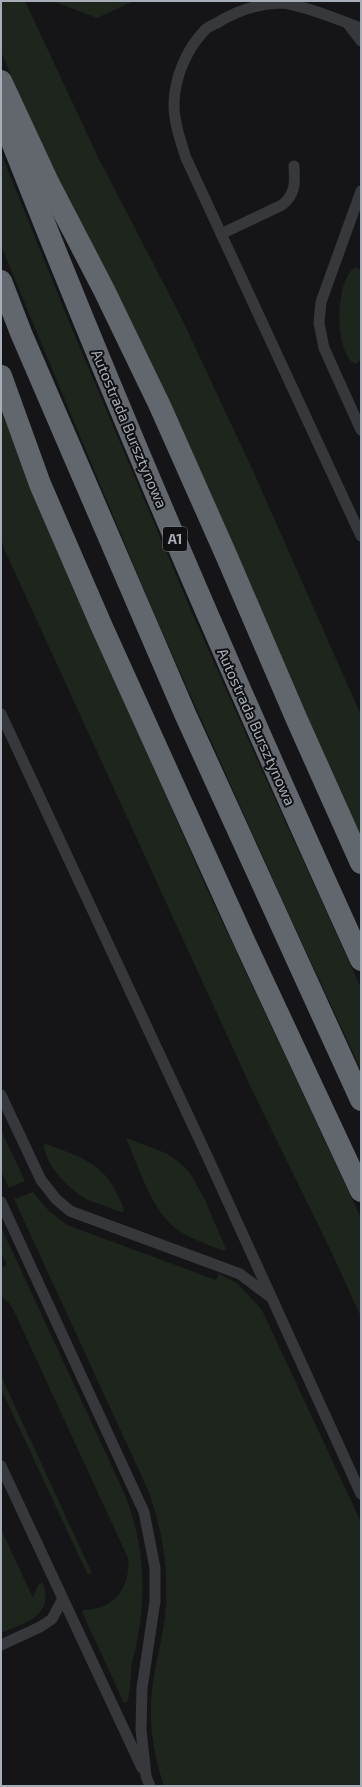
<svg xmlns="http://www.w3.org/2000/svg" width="362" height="1787" viewBox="0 0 362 1787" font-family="'Exo 2',sans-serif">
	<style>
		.green { fill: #1d251d }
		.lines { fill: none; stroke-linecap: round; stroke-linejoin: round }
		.service { stroke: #36383c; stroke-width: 11 }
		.motorway { stroke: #62666d; stroke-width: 22 }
		.labels { text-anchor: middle; stroke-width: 4; stroke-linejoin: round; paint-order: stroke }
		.shield { fill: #101012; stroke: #7a7f86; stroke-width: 1 }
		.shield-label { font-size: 14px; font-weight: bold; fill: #a7aeb7 }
		.street-label { font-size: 15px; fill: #a7aeb7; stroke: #101012 }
	</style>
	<rect width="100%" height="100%" fill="#151517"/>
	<g class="green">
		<polygon points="1,1 25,1 98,157 182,319 254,473 361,715 361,837 28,119 1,51"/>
		<polygon points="53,1 134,1 97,18"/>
		<polygon points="1,153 70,324 193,615 260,766 361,988 361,1070 286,908 154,614 1,246"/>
		<path d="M 356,267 L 359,269 L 361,274 L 361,357 L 359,362 L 355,364 C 333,353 335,276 356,267 Z"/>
		<polygon points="1,404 76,591 207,889 361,1218 361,1317 330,1249 253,1092 5,551 1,539"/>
		<polygon points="1,1130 25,1181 9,1188 1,1171"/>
		<path d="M 127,1138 L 168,1154 L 180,1163 L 190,1173 L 204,1198 L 226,1249 L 224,1251 C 209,1245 194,1240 181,1232 C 153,1215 140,1170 127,1141 Z"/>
		<path d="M 46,1144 C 70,1153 96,1160 111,1183 C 116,1191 120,1200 124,1209 L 123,1212 C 118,1212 113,1209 108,1207 C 102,1205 96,1203 90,1201 C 72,1192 45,1167 44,1145 Z"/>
		<path d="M 33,1192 L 49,1211 L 67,1225 L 216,1280 L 219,1274 L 237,1283 L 262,1310 L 361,1522 L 361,1786 L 164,1786 C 154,1756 148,1722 152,1690 C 155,1662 164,1635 166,1606 C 168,1565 162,1529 148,1490 L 14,1199 Z"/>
		<path d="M 1,1227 L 121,1486 C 143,1535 147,1584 138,1636 C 137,1645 134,1654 132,1663 C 130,1673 131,1696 127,1702 L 124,1703 L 82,1612 L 83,1610 C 114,1610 131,1587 128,1558 L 14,1311 L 10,1304 L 1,1295 L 1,1268 L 7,1265 L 1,1253 Z"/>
		<polygon points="1,1376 91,1571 91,1574 87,1574 86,1571 1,1389"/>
		<path d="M 1,1529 L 33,1598 L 38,1585 L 42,1583 L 44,1585 C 53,1616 25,1623 1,1633 Z"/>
	</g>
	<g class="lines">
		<g class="service">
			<polyline points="348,24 361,41"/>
			<path d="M 361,28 C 342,21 298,3 280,3 C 257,4 236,11 217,23 C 213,25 207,27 204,31 C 186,50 174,79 174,105 C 174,123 181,142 186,158 L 361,536"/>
			<polyline points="361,191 321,302 319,323 324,348 361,430"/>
			<path d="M 221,234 L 282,205 C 296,194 295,182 294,166"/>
			<polyline points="1,714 208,1158 361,1494"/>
			<polyline points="1,1095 41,1180 56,1199 70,1211 240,1274 268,1295"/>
			<polyline points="1,1202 144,1512 155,1568 155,1601 142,1688 141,1730 146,1776 150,1786"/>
			<polyline points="1,1466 142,1768"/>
			<polyline points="1,1645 40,1627 52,1619 62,1600"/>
		</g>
		<g class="motorway">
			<polyline points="1,81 47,180 104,290 160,406 227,557 297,720 361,863"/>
			<path d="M 1,114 C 113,400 234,681 361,960"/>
			<polyline points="1,281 21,333 186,716 361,1100"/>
			<polyline points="1,376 40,484 102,627 246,945 361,1191"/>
		</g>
	</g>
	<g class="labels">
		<rect class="shield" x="163" y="527" width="24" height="24" rx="3"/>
		<g class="shield-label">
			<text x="175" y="544">A1</text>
		</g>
		<g class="street-label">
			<text transform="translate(129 429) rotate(67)" y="5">Autostrada Bursztynowa</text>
			<text transform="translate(256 727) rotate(66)" y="5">Autostrada Bursztynowa</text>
		</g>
	</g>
	<rect width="362" height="1787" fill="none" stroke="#a7aeb7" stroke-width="4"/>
</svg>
